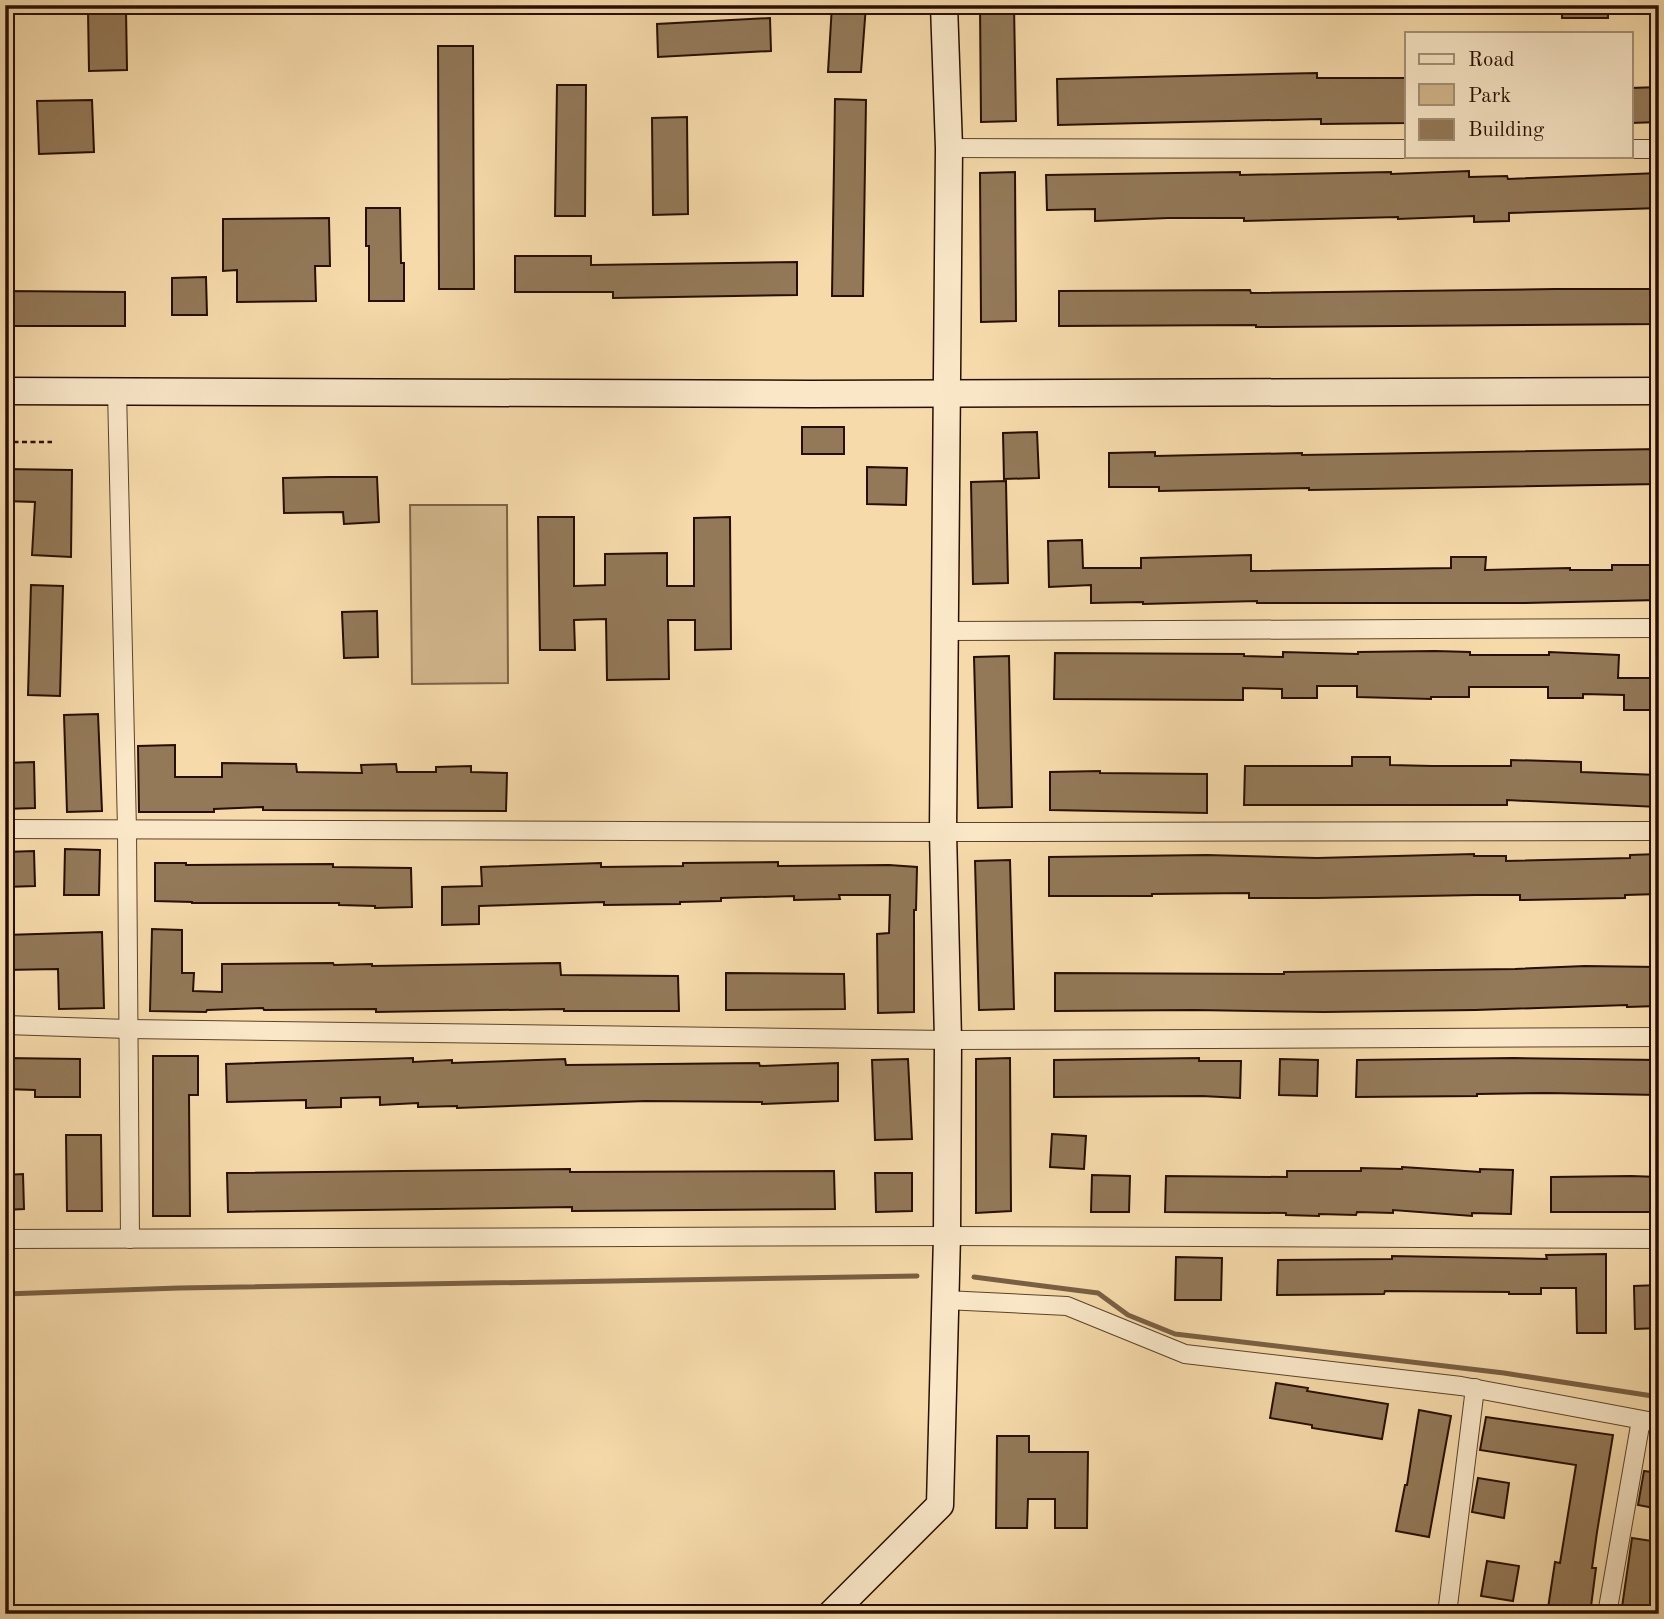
<svg xmlns="http://www.w3.org/2000/svg" width="1664" height="1619" viewBox="0 0 1664 1619" font-family="'Old Standard TT',serif">
	<style>
		.green { fill: #d3b78d; stroke: #7d6346; stroke-width: 2 }
		.lines { fill: none; stroke-linecap: round; stroke-linejoin: round }
		.stream { stroke: #795f43; stroke-width: 5 }
		.building { fill: #937958; stroke: #270f00; stroke-width: 2 }
		.street-casing { stroke: #5b422a; stroke-width: 20 }
		.secondary-casing { stroke: #270f00; stroke-width: 29 }
		.path { stroke: #270f00; stroke-width: 2.5; stroke-dasharray: 5 3.5; stroke-linecap: butt }
		.street { stroke: #f9e7c8; stroke-width: 18 }
		.secondary { stroke: #f9e7c8; stroke-width: 26 }
	</style>
	<rect width="100%" height="100%" fill="#f6daaa"/>
	<filter id="stains"><feTurbulence type="fractalNoise" baseFrequency=".00286" numOctaves="4"/><feColorMatrix values="0 0 0 0 .2 0 0 0 0 .09 0 0 0 0 .02 0 0 0 .5 -.17"/></filter>
	<radialGradient id="worn" r=".72"><stop offset=".6" stop-color="#630" stop-opacity="0"/><stop offset="1" stop-color="#630" stop-opacity=".3"/></radialGradient>
	<polygon class="green" points="410,505 507,505 508,683 412,684"/>
	<g class="lines">
		<g class="stream">
			<polyline points="974,1277 1098,1293 1128,1315 1175,1334 1504,1373 1659,1397"/>
			<polyline points="5,1294 179,1288 917,1276"/>
		</g>
	</g>
	<g class="building">
		<polygon points="832,5 866,5 861,72 828,72"/>
		<polygon points="980,5 1014,5 1016,121 981,122"/>
		<rect x="1562" y="5" width="46" height="13"/>
		<polygon points="126,10 127,70 89,71 88,11"/>
		<polygon points="770,18 771,51 658,57 657,24"/>
		<polygon points="438,46 473,46 474,289 439,289"/>
		<polygon points="1317,73 1317,78 1407,78 1407,123 1321,124 1321,119 1058,125 1057,79"/>
		<polygon points="557,85 586,85 585,216 555,216"/>
		<polygon points="1659,87 1659,122 1631,123 1631,88"/>
		<polygon points="835,99 866,100 863,296 832,296"/>
		<polygon points="92,100 94,152 39,154 37,101"/>
		<polygon points="687,117 688,214 653,215 652,118"/>
		<polygon points="1469,171 1469,177 1507,176 1508,179 1659,173 1659,208 1509,213 1509,221 1474,222 1474,216 1398,219 1398,217 1244,221 1244,218 1168,218 1095,221 1095,209 1047,210 1046,175 1240,172 1240,175 1391,172 1391,174"/>
		<polygon points="1015,172 1016,321 981,322 980,173"/>
		<polygon points="366,208 400,208 401,263 404,263 404,301 369,301 369,246 366,246"/>
		<polygon points="329,218 330,266 315,266 316,301 237,302 237,270 223,271 223,219"/>
		<polygon points="515,256 591,256 591,265 797,262 797,295 613,298 613,292 515,292"/>
		<polygon points="206,277 207,315 172,315 172,278"/>
		<polygon points="1555,289 1659,289 1659,324 1256,327 1256,325 1059,326 1059,291 1250,290 1251,293"/>
		<polygon points="5,291 125,292 125,326 5,326"/>
		<rect x="802" y="427" width="42" height="27"/>
		<polygon points="1037,432 1039,478 1004,479 1003,433"/>
		<polygon points="1659,449 1659,484 1309,490 1309,488 1159,491 1159,487 1109,487 1109,453 1155,452 1155,456 1302,453 1302,455"/>
		<polygon points="867,467 907,468 906,505 867,504"/>
		<polygon points="5,469 72,470 71,557 32,555 35,502 5,501"/>
		<polygon points="329,477 377,477 379,522 344,524 343,512 284,513 283,478"/>
		<polygon points="1006,481 1008,583 973,584 971,482"/>
		<polygon points="538,517 574,517 574,586 605,585 605,554 667,553 667,586 694,586 694,518 730,517 731,649 695,650 695,620 668,620 669,679 607,680 606,619 574,620 575,650 540,650"/>
		<polygon points="1082,540 1083,568 1141,568 1141,558 1251,555 1251,571 1451,568 1451,557 1486,557 1485,570 1570,568 1570,570 1612,570 1612,565 1658,565 1658,600 1525,603 1257,603 1257,601 1143,604 1143,602 1091,603 1091,585 1049,587 1048,541"/>
		<polygon points="31,585 63,586 60,696 28,695"/>
		<polygon points="377,611 378,657 344,658 342,612"/>
		<polygon points="1435,651 1470,652 1470,655 1549,655 1549,652 1619,655 1618,678 1658,678 1658,710 1624,710 1624,695 1583,694 1583,698 1548,698 1548,687 1469,687 1469,697 1431,697 1431,699 1357,697 1357,686 1317,686 1317,698 1282,698 1282,689 1243,688 1243,700 1054,699 1055,653 1244,654 1244,656 1283,657 1283,652 1358,654 1358,652"/>
		<polygon points="1009,656 1012,807 978,808 974,657"/>
		<polygon points="98,714 102,811 67,812 64,715"/>
		<polygon points="175,745 175,777 222,777 222,763 296,764 297,772 362,773 361,765 396,764 397,772 436,772 436,767 471,766 471,772 507,773 506,811 263,810 263,807 214,809 214,812 139,812 138,746"/>
		<polygon points="1352,757 1390,757 1390,765 1432,766 1511,766 1511,760 1581,762 1581,772 1658,775 1658,807 1507,800 1507,805 1244,805 1245,766 1352,766"/>
		<polygon points="34,762 35,808 5,809 5,763"/>
		<polygon points="1100,771 1100,773 1207,774 1207,813 1050,810 1050,772"/>
		<polygon points="65,849 100,850 99,895 64,895"/>
		<polygon points="34,851 35,886 5,887 5,852"/>
		<polygon points="1474,854 1474,856 1506,856 1506,861 1630,858 1630,855 1659,854 1659,894 1625,895 1625,898 1520,900 1520,895 1476,895 1317,898 1249,898 1249,893 1152,894 1152,896 1049,896 1049,857 1207,855 1317,858"/>
		<polygon points="1010,860 1014,1009 979,1010 975,861"/>
		<polygon points="778,862 778,866 889,865 917,867 916,910 914,910 914,1012 878,1013 877,934 889,933 890,895 839,895 840,899 794,900 794,896 721,898 721,901 680,902 680,904 604,905 604,902 479,906 479,924 442,925 442,887 482,886 481,867 601,863 601,867 683,866 683,863"/>
		<polygon points="155,863 186,863 186,865 333,864 333,867 411,868 412,907 375,908 375,906 339,905 339,903 192,903 192,902 155,901"/>
		<polygon points="152,929 182,930 182,973 194,973 193,991 222,992 222,964 333,963 334,965 372,964 372,966 560,963 561,975 678,976 679,1011 564,1011 564,1009 376,1012 376,1009 264,1010 263,1008 207,1010 206,1012 150,1011"/>
		<polygon points="102,932 104,1008 59,1009 58,969 5,970 5,935"/>
		<polygon points="1585,966 1657,967 1658,1006 1627,1007 1627,1005 1475,1010 1324,1012 1194,1010 1055,1011 1055,973 1284,974 1284,972 1515,969"/>
		<polygon points="726,973 844,974 845,1009 726,1010"/>
		<polygon points="153,1056 198,1056 198,1095 189,1095 190,1216 153,1216"/>
		<polygon points="5,1058 80,1059 80,1097 35,1097 35,1090 5,1089"/>
		<polygon points="413,1058 413,1062 452,1060 452,1063 565,1059 566,1065 759,1063 760,1066 838,1063 838,1101 762,1104 762,1102 646,1101 457,1108 457,1106 418,1107 418,1103 380,1105 380,1097 341,1098 341,1107 306,1108 306,1100 227,1102 226,1064"/>
		<polygon points="1010,1058 1011,1211 976,1213 976,1059"/>
		<polygon points="1199,1058 1199,1061 1241,1061 1240,1098 1202,1096 1054,1097 1054,1060"/>
		<polygon points="1514,1058 1659,1060 1659,1095 1546,1093 1477,1094 1477,1096 1356,1097 1357,1060"/>
		<polygon points="908,1059 912,1139 875,1140 872,1060"/>
		<polygon points="1280,1059 1318,1060 1317,1096 1279,1095"/>
		<polygon points="1052,1134 1086,1136 1084,1169 1050,1167"/>
		<polygon points="66,1135 101,1135 102,1211 67,1211"/>
		<polygon points="1402,1167 1480,1172 1480,1169 1513,1170 1511,1214 1472,1213 1472,1216 1393,1210 1393,1213 1357,1212 1356,1215 1319,1214 1319,1216 1286,1215 1286,1213 1165,1212 1166,1176 1287,1177 1287,1171 1361,1171 1361,1168 1402,1169"/>
		<polygon points="570,1169 570,1172 834,1171 835,1209 572,1211 572,1207 228,1212 227,1173"/>
		<polygon points="875,1173 912,1173 912,1211 876,1212"/>
		<polygon points="23,1174 24,1209 5,1210 5,1175"/>
		<polygon points="1092,1175 1130,1176 1129,1212 1091,1212"/>
		<polygon points="1631,1176 1659,1177 1659,1212 1551,1212 1551,1177"/>
		<polygon points="1606,1254 1606,1333 1577,1333 1576,1288 1541,1288 1541,1294 1509,1294 1509,1292 1385,1291 1384,1294 1277,1295 1278,1260 1392,1259 1392,1256 1547,1259 1546,1255"/>
		<polygon points="1176,1257 1222,1258 1221,1300 1175,1300"/>
		<polygon points="1659,1285 1659,1328 1635,1329 1634,1286"/>
		<polygon points="1276,1383 1308,1388 1307,1391 1388,1404 1382,1439 1312,1428 1312,1425 1270,1418"/>
		<polygon points="1419,1410 1451,1416 1429,1537 1396,1531 1405,1485 1407,1485"/>
		<polygon points="1486,1417 1613,1435 1597,1532 1592,1568 1596,1568 1590,1614 1548,1608 1555,1562 1560,1563 1576,1465 1480,1450"/>
		<polygon points="997,1436 1029,1436 1029,1452 1088,1452 1087,1528 1055,1528 1055,1499 1028,1499 1027,1528 996,1528"/>
		<polygon points="1644,1471 1659,1473 1659,1509 1638,1505"/>
		<polygon points="1478,1478 1509,1483 1504,1518 1472,1512"/>
		<polygon points="1632,1538 1659,1542 1659,1587 1654,1614 1621,1614"/>
		<polygon points="1487,1561 1519,1566 1513,1601 1481,1596"/>
	</g>
	<g class="lines">
		<g class="street-casing">
			<g id="street">
				<polyline points="949,148 1407,149"/>
				<polyline points="1631,149 1659,149"/>
				<polyline points="117,390 127,830 130,1239"/>
				<polyline points="944,631 1659,628"/>
				<polyline points="5,829 943,832 1659,831"/>
				<polyline points="5,1025 128,1029 948,1040 1659,1037"/>
				<polyline points="5,1239 947,1236 1659,1239"/>
				<polyline points="945,1300 1067,1306 1185,1354 1461,1386 1659,1423"/>
				<polyline points="1447,1614 1475,1388"/>
				<polyline points="1607,1614 1641,1420"/>
			</g>
		</g>
		<g class="secondary-casing">
			<g id="secondary">
				<polyline points="5,391 811,394 1659,391"/>
				<polyline points="831,1614 940,1505 947,1236 948,1040 943,832 949,148 944,5"/>
			</g>
		</g>
		<polyline class="path" points="5,442 52,442"/>
		<use href="#street" class="street"/>
		<use href="#secondary" class="secondary"/>
	</g>
	<rect width="1664" height="1619" fill="none" stroke="#f6daaa" stroke-width="28"/>
	<rect x="7" y="7" width="1650" height="1605" fill="none" stroke="#270f00" stroke-width="3.5"/>
	<rect x="14" y="14" width="1636" height="1591" fill="none" stroke="#270f00" stroke-width="2"/>
	<rect x="1405" y="32" width="228" height="126" fill="#f9e7c8" stroke="#a59178" stroke-width="2"/>
	<rect x="1419" y="54" width="35" height="10" fill="#f9e7c8" stroke="#a59178" stroke-width="2"/>
	<text x="1468" y="66" font-size="21" fill="#270f00">Road</text>
	<rect x="1419" y="84" width="35" height="21" fill="#d3b78d" stroke="#a59178" stroke-width="2"/>
	<text x="1468" y="102" font-size="21" fill="#270f00">Park</text>
	<rect x="1419" y="119" width="35" height="21" fill="#937958" stroke="#a59178" stroke-width="2"/>
	<text x="1468" y="136" font-size="21" fill="#270f00">Building</text>
	<rect width="100%" height="100%" filter="url(#stains)"/>
	<rect width="100%" height="100%" fill="url(#worn)"/>
</svg>
